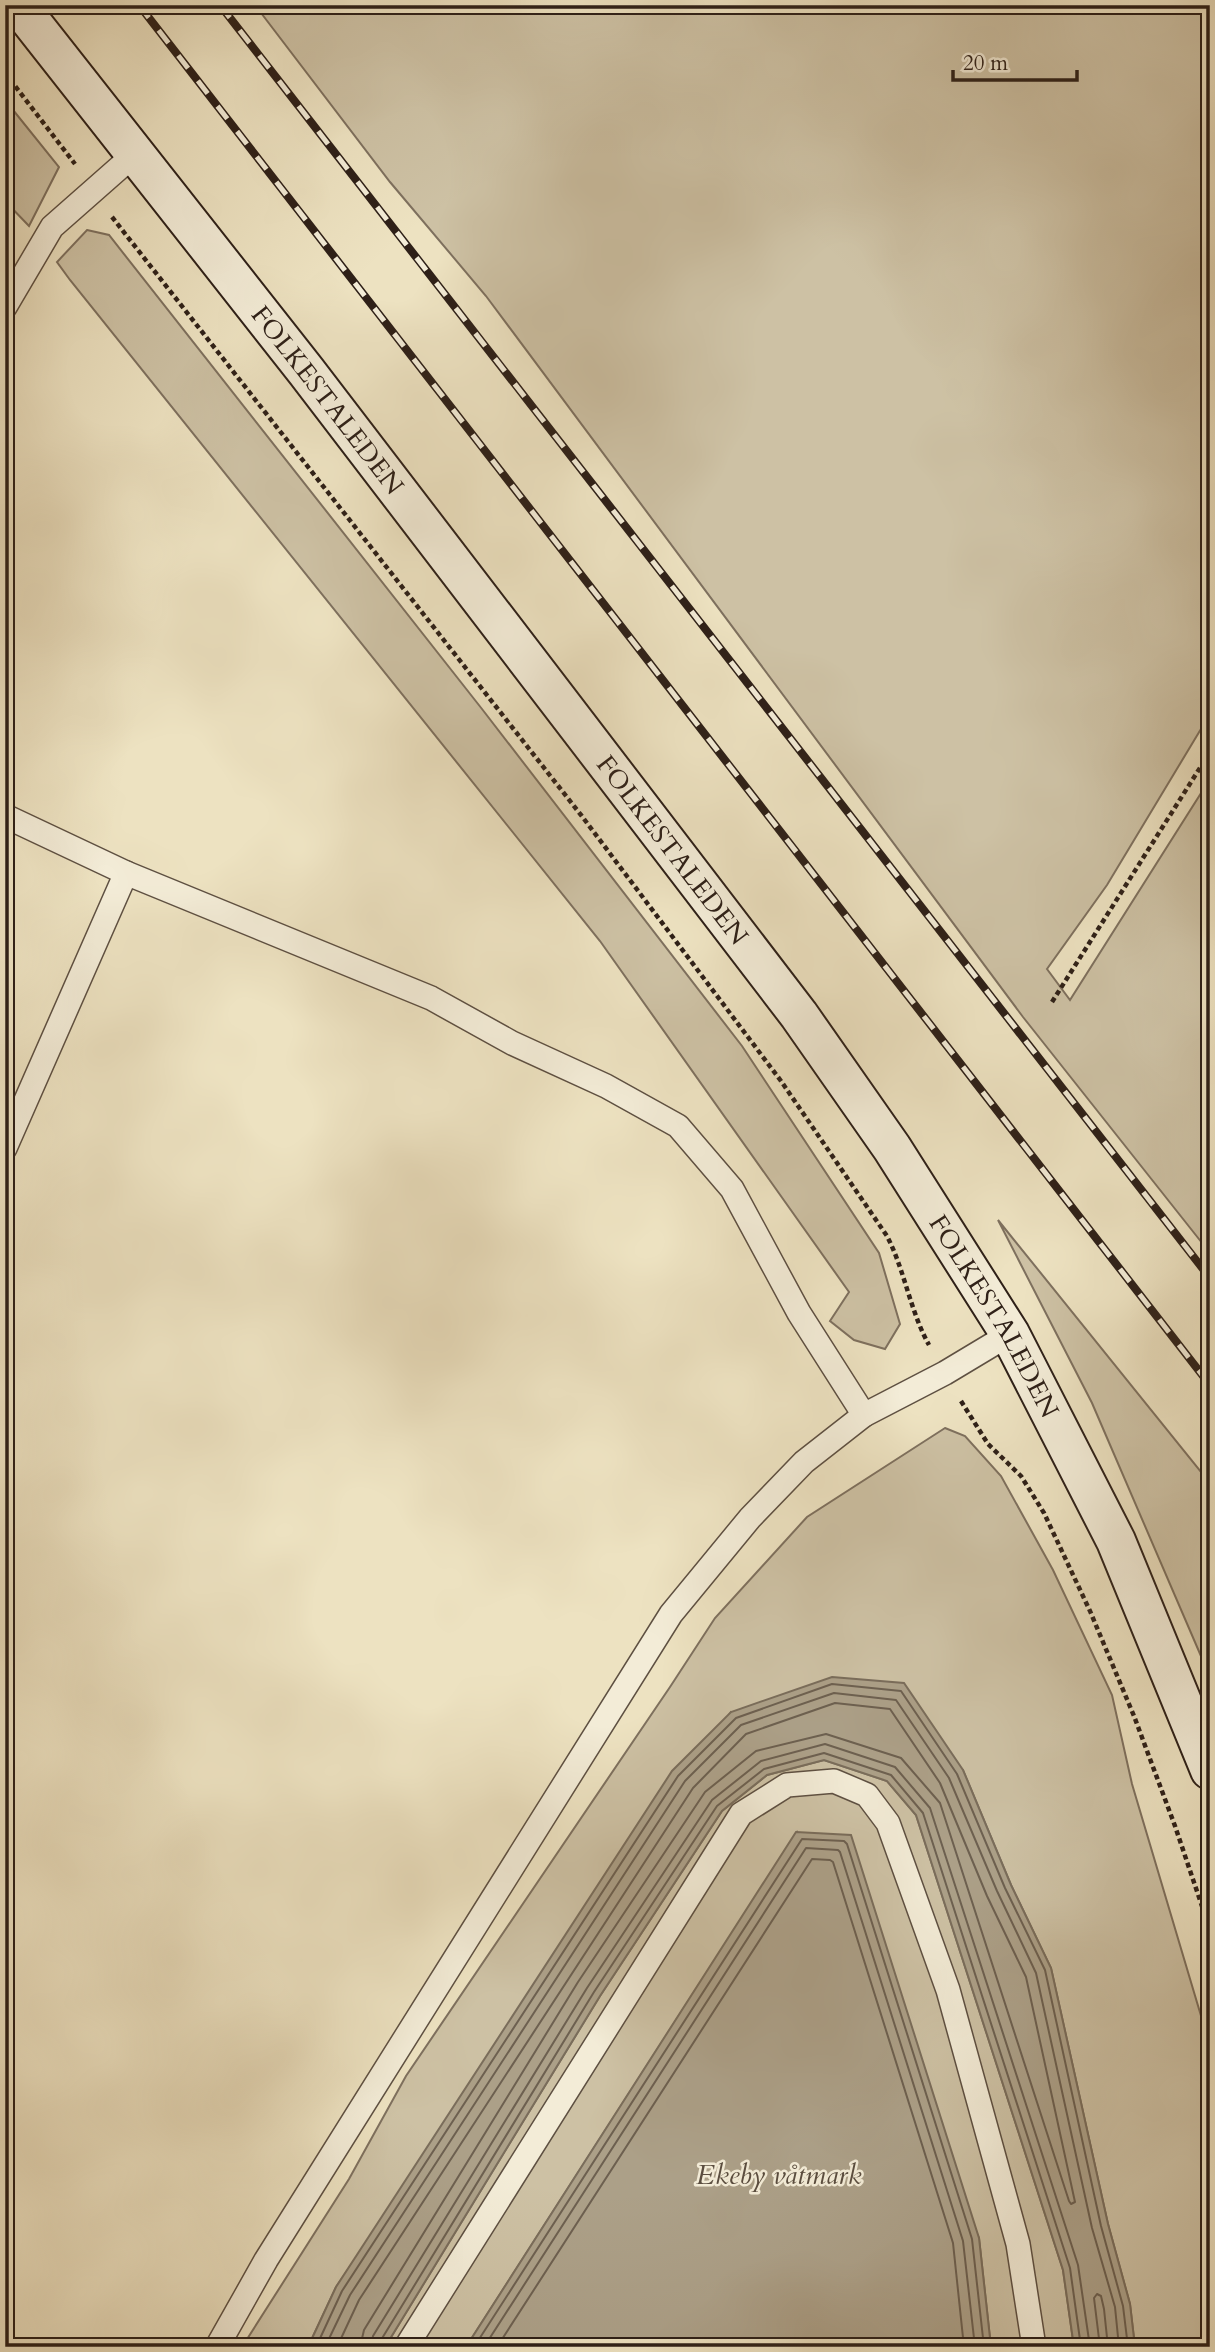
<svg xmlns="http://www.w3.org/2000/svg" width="1215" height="2352" viewBox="0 0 1215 2352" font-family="Cardo,serif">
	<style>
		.green { fill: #cdc1a4; stroke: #7e705e; stroke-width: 2 }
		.water { fill: #aca088; stroke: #7a6d5b; stroke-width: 2 }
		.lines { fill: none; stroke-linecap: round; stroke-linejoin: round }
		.shore { stroke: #6d6050; stroke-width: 2 }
		.service-casing { stroke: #5e5042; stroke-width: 26 }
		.secondary-casing { stroke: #2e2018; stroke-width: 42 }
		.path { stroke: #2e2018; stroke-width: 4.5; stroke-dasharray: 5 3.5; stroke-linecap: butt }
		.service { stroke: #f3ecd7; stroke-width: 23 }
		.secondary { stroke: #f3ecd7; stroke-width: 38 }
		.rail-casing { stroke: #2e2018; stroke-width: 8 }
		.rail { stroke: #f3ecd7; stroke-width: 5; stroke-dasharray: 16; stroke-linecap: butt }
		.labels { text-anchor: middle; stroke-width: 5; stroke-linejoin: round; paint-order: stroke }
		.street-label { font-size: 26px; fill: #2e2018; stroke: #f3ecd7 }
		.water-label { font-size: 28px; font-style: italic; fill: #5a4d3f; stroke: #f3ecd7 }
	</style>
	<rect width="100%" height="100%" fill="#ede2c1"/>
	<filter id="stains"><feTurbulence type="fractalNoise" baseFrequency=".00286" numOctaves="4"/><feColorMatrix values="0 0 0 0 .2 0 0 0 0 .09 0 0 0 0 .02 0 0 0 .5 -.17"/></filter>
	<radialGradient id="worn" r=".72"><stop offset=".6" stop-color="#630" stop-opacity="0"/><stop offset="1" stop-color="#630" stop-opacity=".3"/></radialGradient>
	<g class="green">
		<polygon points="255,5 1210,5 1210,714 1107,885 1047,969 1070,1000 1210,779 1210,1253 1023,1017 486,296 390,182"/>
		<polygon points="5,100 59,167 29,226 5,201"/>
		<polygon points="87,230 109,235 482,709 742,1046 879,1253 900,1324 885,1349 854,1340 830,1321 849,1292 600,941 70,280 57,262"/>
		<polygon points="998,1220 1210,1483 1210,1677 1092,1403"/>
		<polygon points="945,1428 965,1436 1001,1476 1053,1570 1112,1695 1132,1784 1210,2046 1210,2347 1135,2347 1130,2304 1108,2224 1051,1968 1011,1885 963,1770 731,1712 336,2287 308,2347 242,2347 349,2179 406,2076 670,1687 715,1618 807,1517"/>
		<polygon points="824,1760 887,1781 916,1815 1063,2270 1074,2347 991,2347 979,2238 797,1832 466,2347 385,2347 600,1996 722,1811 767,1775"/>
	</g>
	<g class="water">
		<polygon points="832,1677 904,1683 963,1770 1011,1885 1051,1968 1108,2224 1130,2304 1135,2347 1074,2347 1063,2270 916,1815 887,1781 824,1760 767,1775 722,1811 600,1996 385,2347 308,2347 336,2287 672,1771 731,1712"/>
		<polygon points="796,1832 851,1835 979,2238 991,2347 466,2347"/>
	</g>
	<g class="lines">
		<g class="shore">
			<polyline points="316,2347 342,2291 678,1776 736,1718 832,1684 901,1691 957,1774 1005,1888 1045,1970 1101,2226 1123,2306 1128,2347"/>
			<polyline points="325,2347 350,2295 685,1781 741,1725 834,1693 896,1700 949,1778 997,1891 1036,1973 1092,2228 1115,2307 1119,2347"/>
			<polyline points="337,2347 359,2300 693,1788 746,1734 835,1703 890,1709 940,1783 987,1896 1026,1977 1075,2202 1071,2204 1069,2201 940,1803 901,1758 826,1734 756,1751 705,1792 578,1982 364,2330 360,2347"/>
			<polyline points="371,2347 373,2336 587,1988 712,1800 761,1761 825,1744 895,1767 930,1808 1078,2265 1090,2347"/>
			<polyline points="380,2347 381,2340 594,1992 717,1806 764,1769 824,1753 891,1775 923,1813 1070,2268 1081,2347"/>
			<polyline points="474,2347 802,1839 844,1841 847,1844 972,2239 984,2347"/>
			<polyline points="484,2347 806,1848 838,1850 840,1852 963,2241 975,2347"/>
			<polyline points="497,2347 812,1859 830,1860 833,1862 953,2243 964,2347"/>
			<polyline points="1100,2347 1094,2298 1097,2294 1101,2296 1104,2309 1108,2347"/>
		</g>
		<g class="service-casing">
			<g id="service">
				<polyline points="5,307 52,227 136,153"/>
				<polyline points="5,816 126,873 431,998 512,1043 606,1086 678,1126 732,1189 799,1313 864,1415"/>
				<polyline points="5,1148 126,873"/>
				<polyline points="217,2347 266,2260 671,1614 750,1518 804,1462 864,1415 945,1373 1010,1334"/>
				<polyline points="406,2347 741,1814 787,1785 834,1781 867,1795 888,1823 948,1990 1018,2244 1034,2347"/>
			</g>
		</g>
		<g class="secondary-casing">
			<g id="secondary">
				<path id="s1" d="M 18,5 L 306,371 L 799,1015 L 892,1148 L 1010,1334 L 1116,1541 L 1210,1770"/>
			</g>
		</g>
		<g class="path">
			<polyline points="5,73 75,164"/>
			<path d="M 112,217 L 581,815 L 781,1081 L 887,1236 C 905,1271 910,1311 929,1345"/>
			<polyline points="1052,1002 1210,752"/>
			<polyline points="961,1401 988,1444 1021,1476 1044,1513 1090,1611 1134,1716 1175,1826 1210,1930"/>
		</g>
		<use href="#service" class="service"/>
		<use href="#secondary" class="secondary"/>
		<g class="rail-casing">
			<g id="rail">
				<polyline points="139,5 1210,1385"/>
				<polyline points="220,5 1210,1278"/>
			</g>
		</g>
		<use href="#rail" class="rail"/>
	</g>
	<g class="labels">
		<g class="street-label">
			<text dy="9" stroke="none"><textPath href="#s1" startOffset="502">FOLKESTALEDEN</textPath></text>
			<text dy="9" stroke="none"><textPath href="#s1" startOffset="1069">FOLKESTALEDEN</textPath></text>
			<text dy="9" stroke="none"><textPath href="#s1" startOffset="1636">FOLKESTALEDEN</textPath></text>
		</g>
		<g class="water-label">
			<text x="779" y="2184">Ekeby våtmark</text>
		</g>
	</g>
	<rect width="1215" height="2352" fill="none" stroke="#ede2c1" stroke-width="28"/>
	<rect x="7" y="7" width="1201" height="2338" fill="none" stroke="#2e2018" stroke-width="3.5"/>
	<rect x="14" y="14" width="1187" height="2324" fill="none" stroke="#2e2018" stroke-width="2"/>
	<path d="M953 70v10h124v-10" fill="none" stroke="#2e2018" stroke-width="3.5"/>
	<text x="963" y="70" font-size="21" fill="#2e2018" stroke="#f3ecd7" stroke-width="5" paint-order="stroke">20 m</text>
	<rect width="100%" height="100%" filter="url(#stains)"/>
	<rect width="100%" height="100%" fill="url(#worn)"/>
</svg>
